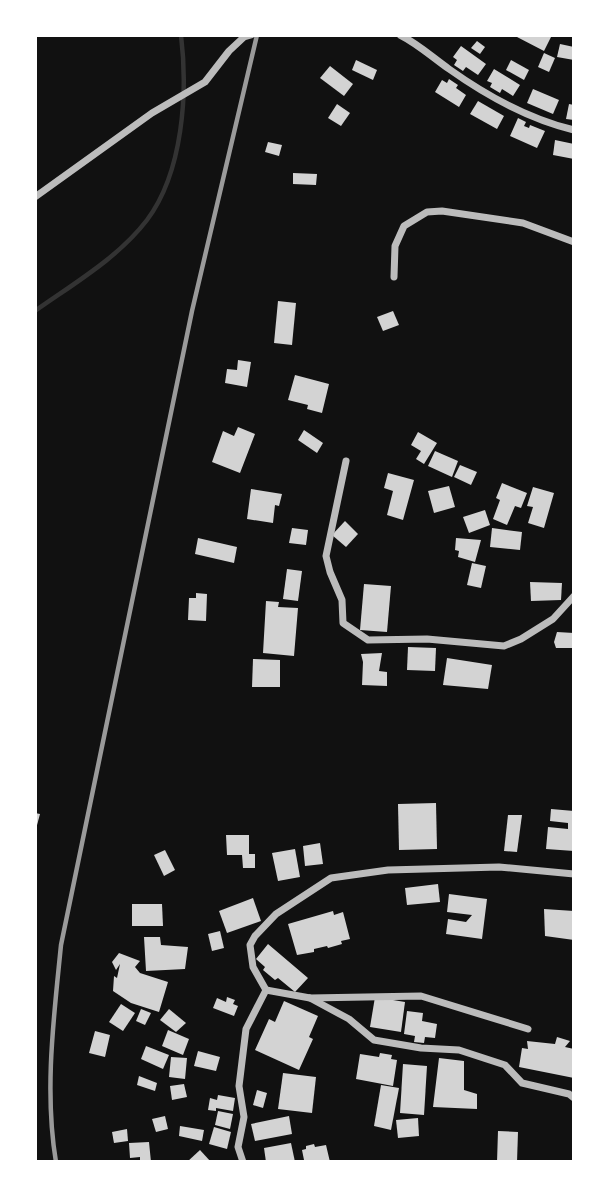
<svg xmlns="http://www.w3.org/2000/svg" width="609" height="1197" viewBox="0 0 609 1197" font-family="'Titillium Web',sans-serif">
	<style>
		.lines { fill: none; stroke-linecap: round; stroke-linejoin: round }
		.stream { stroke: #333; stroke-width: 4.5 }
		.building { fill: #d3d3d3 }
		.minor { stroke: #bcbcbc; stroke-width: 7 }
		.rail { stroke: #9a9a9a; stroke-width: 4.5 }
	</style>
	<rect width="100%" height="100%" fill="#111"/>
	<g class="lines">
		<path class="stream" d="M 35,311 C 73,284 118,258 147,220 C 183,172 188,93 181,35"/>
	</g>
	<g class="building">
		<polygon points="518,35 542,36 552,35 544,51 517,37"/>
		<polygon points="477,41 485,47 480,54 471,48"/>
		<polygon points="560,44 574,47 574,60 557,57"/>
		<polygon points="461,46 486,64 478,75 466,67 463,71 454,65 457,60 453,57"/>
		<polygon points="544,53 555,58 549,72 538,67"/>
		<polygon points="356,60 377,70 373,80 352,70"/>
		<polygon points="511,60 529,70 524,80 506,70"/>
		<polygon points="330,66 353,84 344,96 320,78"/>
		<polygon points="494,69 520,85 513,96 502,89 500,93 490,87 492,83 487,81"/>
		<polygon points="449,79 458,85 456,88 466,95 459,107 435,92 442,80 447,83"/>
		<polygon points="533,89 559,100 553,114 527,103"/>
		<polygon points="478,101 504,116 497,129 470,114"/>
		<polygon points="337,104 350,113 341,126 328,118"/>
		<polygon points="569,104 574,105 574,120 566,119"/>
		<polygon points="518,118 526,122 524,126 529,128 530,125 545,131 537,148 510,136"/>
		<polygon points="555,140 574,144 574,159 553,155"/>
		<polygon points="268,142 282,145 279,156 265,152"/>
		<polygon points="293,173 317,174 316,185 293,184"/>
		<polygon points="278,301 296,303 292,345 274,343"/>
		<polygon points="393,311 399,325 383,331 377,317"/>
		<polygon points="238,360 251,362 247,387 225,383 227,369 237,370"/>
		<polygon points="295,375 329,384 322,413 307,409 308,405 288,400"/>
		<polygon points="238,427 255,434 240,473 212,462 223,431 234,436"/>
		<polygon points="304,430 323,443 317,453 298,440"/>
		<polygon points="418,432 437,443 424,464 416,459 421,451 411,445"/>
		<polygon points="435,451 458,461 452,477 428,466"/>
		<polygon points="460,465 477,472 471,485 454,477"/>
		<polygon points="388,473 414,480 403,520 387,515 393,491 384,488"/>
		<polygon points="502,483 527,493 521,508 515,506 507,525 493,519 500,500 496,498"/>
		<polygon points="449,486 455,507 434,513 428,491"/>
		<polygon points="533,487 554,493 544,528 528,523 533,507 527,506"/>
		<polygon points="251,489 282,494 279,506 275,505 273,523 247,519"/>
		<polygon points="485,510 490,525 469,533 463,517"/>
		<polygon points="345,521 358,534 346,547 332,535"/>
		<polygon points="292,528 308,530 306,545 289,543"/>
		<polygon points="492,528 522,532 520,550 490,547"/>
		<polygon points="198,538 237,547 234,563 195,554"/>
		<polygon points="456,538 481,540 475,562 458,557 459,551 455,550"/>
		<polygon points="472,563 486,566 481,588 467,585"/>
		<polygon points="287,569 302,571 298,601 283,599"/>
		<polygon points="530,582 562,583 561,600 531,601"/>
		<polygon points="364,584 391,586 387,632 360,630"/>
		<polygon points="196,593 207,594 206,621 188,620 189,598 196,598"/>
		<polygon points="266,601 279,602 278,607 298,608 294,656 263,653"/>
		<polygon points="557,632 574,633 574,648 556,648 554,642"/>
		<polygon points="408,647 436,648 435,671 407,670"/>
		<polygon points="382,653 379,671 387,672 387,686 362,685 363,662 361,654"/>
		<polygon points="447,658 492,665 488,689 443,685"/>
		<polygon points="253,659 280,660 280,687 252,687"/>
		<polygon points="436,803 437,849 399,850 398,804"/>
		<polygon points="551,809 574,811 574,851 546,849 548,827 568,829 568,823 550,821"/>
		<polygon points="35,813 40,814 36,829 35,829"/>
		<polygon points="508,815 522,815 517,852 504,851"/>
		<polygon points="226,835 249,835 249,854 255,854 255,868 243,868 242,855 227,855"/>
		<polygon points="320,843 323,864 305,866 303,846"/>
		<polygon points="295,849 300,877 278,881 272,853"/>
		<polygon points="165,850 175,870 164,876 154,855"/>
		<polygon points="438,884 440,902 407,905 405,888"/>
		<polygon points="449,894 487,899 482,939 446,934 448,919 466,922 472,915 447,912"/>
		<polygon points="253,898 261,921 227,933 219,911"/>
		<polygon points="132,904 162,904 163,926 132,926"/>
		<polygon points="544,909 574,911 574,940 545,936"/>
		<polygon points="333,911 334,915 343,912 350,939 341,941 342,944 328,948 327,946 314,949 314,952 297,955 288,924"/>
		<polygon points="220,931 224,948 212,951 208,934"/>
		<polygon points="144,937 160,937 161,945 188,947 185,969 146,971"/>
		<polygon points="268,944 308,978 295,992 278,978 275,980 263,970 265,967 256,959"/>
		<polygon points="119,953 140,961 135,967 140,973 168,982 159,1012 131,1003 113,991 114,976 117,978 120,964 116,970 112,962"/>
		<polygon points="227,997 235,1000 233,1004 238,1006 234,1016 213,1008 217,998 226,1002"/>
		<polygon points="375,997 405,1002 401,1032 370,1027"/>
		<polygon points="284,1001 318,1016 309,1037 313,1039 299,1070 255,1050 269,1019 275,1022"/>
		<polygon points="121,1004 135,1013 123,1031 109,1022"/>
		<polygon points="141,1009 151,1013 145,1025 136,1021"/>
		<polygon points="169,1009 186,1023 176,1032 160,1020"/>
		<polygon points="407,1011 423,1013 422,1021 437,1024 435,1038 425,1037 424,1043 414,1042 415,1036 404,1034"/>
		<polygon points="168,1030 189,1039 183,1055 162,1046"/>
		<polygon points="95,1031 110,1035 105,1057 89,1053"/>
		<polygon points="557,1037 570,1041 565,1047 574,1049 574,1078 519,1067 522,1048 528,1049 527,1041 555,1044"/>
		<polygon points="146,1046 169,1055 163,1069 141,1059"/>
		<polygon points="198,1051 220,1057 216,1071 194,1066"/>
		<polygon points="380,1053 392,1055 391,1059 397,1060 393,1086 356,1079 360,1054 379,1057"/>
		<polygon points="171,1057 187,1058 185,1079 169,1077"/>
		<polygon points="439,1058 464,1061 464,1090 477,1094 477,1109 433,1107"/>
		<polygon points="403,1064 427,1066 424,1115 400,1113"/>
		<polygon points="283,1073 316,1077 312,1113 278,1109"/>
		<polygon points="139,1076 157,1083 155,1091 137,1085"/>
		<polygon points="184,1084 187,1097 172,1100 170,1086"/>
		<polygon points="381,1085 399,1088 391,1130 374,1126"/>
		<polygon points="257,1090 267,1093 263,1108 253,1105"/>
		<polygon points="218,1095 235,1098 233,1111 216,1108 216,1111 208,1110 210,1098 217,1100"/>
		<polygon points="218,1111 233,1114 230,1129 215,1125"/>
		<polygon points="165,1116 168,1129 156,1132 152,1119"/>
		<polygon points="289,1116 292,1134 255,1141 251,1124"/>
		<polygon points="418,1118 419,1136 398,1138 396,1120"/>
		<polygon points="180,1126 204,1130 202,1141 179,1136"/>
		<polygon points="214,1127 231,1132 227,1149 209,1144"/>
		<polygon points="127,1129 128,1141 114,1143 112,1132"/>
		<polygon points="498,1131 518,1132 517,1162 497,1162"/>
		<polygon points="149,1142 151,1162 140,1162 140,1157 130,1158 129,1143"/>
		<polygon points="291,1143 295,1162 266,1162 264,1148"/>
		<polygon points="314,1144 315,1147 326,1145 330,1162 299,1162 304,1160 302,1150 306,1149 306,1146"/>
		<polygon points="200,1150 211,1162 187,1162"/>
	</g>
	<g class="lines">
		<g class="minor">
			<path d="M 400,35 C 418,44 432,57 449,69 C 487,96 528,119 574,130"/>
			<polyline points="35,197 152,113 205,82 229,51 244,37 251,35"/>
			<polyline points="394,277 395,246 404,226 427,212 442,211 523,223 574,242"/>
			<polyline points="346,461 326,556 330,572 342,600 343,623 368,640 427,639 504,646 521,639 553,619 574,596"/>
			<polyline points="266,990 310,998 421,996 528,1029"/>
			<polyline points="310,998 349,1019 374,1040 421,1048 459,1050 505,1065 522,1083 569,1094 574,1098"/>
			<polyline points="243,1162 238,1147 244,1117 239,1086 246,1029 266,990 253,967 250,945 255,936 276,914 331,878 388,870 499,867 574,874"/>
		</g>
		<path class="rail" d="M 56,1162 C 44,1091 54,1016 61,945 L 192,311 L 257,35"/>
	</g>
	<rect width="609" height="1197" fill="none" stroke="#ffffff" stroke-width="74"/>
</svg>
